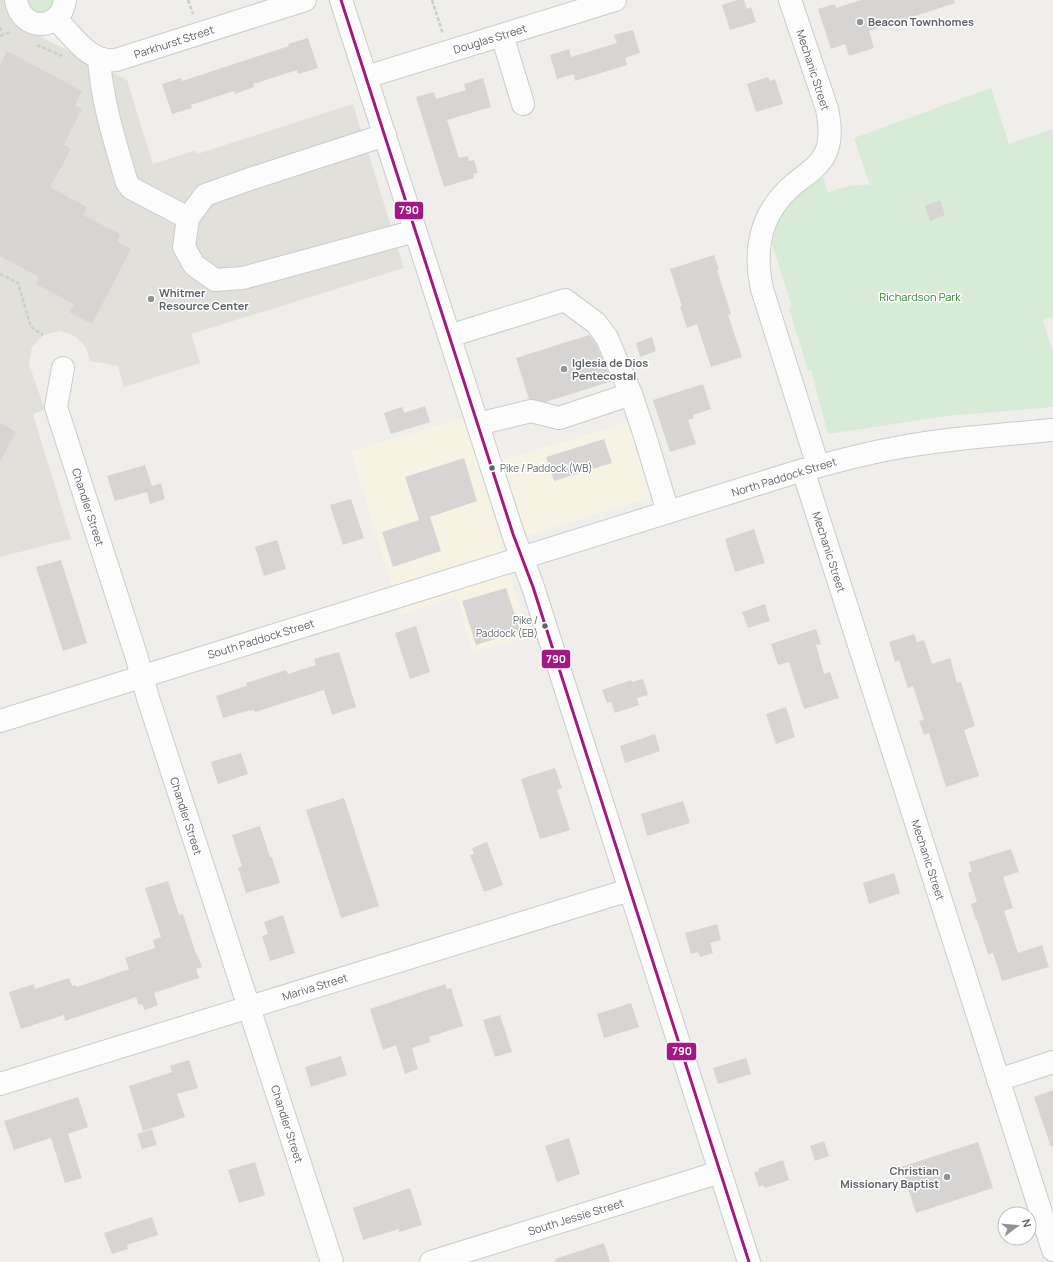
<svg xmlns="http://www.w3.org/2000/svg" width="1053" height="1262" viewBox="0 0 1053 1262" font-family="Manrope,sans-serif">
	<style>
		.commercial { fill: #f7f3e4 }
		.education { fill: #e2e0da }
		.green { fill: #d8ebd6 }
		.building { fill: #d6d5d3 }
		.lines { fill: none; stroke-linecap: round; stroke-linejoin: round }
		.minor-casing { stroke: #cbcccc; stroke-width: 24 }
		.path { stroke: #cacfcc; stroke-width: 2.5; stroke-dasharray: 4 2; stroke-linecap: butt }
		.minor { stroke: #fdfcfc; stroke-width: 22 }
		.bus-1-casing { stroke: #fff; stroke-width: 6 }
		.bus-1 { stroke: #a31984; stroke-width: 3 }
		.poi-dot { fill: #919496; stroke: #fff; stroke-width: 1.5 }
		.bus-dot { fill: #5f6368; stroke: #fff; stroke-width: 1.5 }
		.labels { text-anchor: middle; stroke-width: 3; stroke-linejoin: round; paint-order: stroke }
		.bus-label { font-size: 10px; fill: #5f6368; stroke: #fff; text-anchor: start }
		.poi-label { font-size: 11px; font-weight: bold; fill: #5f6368; stroke: #fff; text-anchor: start }
		.street-label { font-size: 11px; fill: #5f6368; stroke: #fff }
		.park-label { font-size: 11px; fill: #348238; stroke: #fff }
		.line-badge { stroke: #fff; stroke-width: 1.5 }
		.badge-label { font-size: 11px; text-anchor: middle; font-weight: bold; fill: #fff }
	</style>
	<rect width="100%" height="100%" fill="#efeeea"/>
	<polygon class="commercial" points="486,411 503,460 649,416 674,490 500,544 530,637 472,652 457,596 400,615 351,451"/>
	<polygon class="education" points="0,0 6,0 13,23 127,80 153,164 196,150 197,154 353,104 404,268 191,334 200,363 124,387 118,366 90,361 86,347 75,336 60,331 43,335 32,347 29,364 45,410 33,414 71,539 0,557"/>
	<g class="green">
		<path d="M 28,0 L 53,0 L 53,1 L 50,9 L 42,13 C 34,12 29,8 28,0 Z"/>
		<path d="M 991,88 L 1009,144 L 1053,129 L 1053,317 L 1043,320 L 1053,353 L 1053,407 L 947,416 L 828,434 L 811,370 L 808,371 L 789,308 L 792,307 L 771,241 L 779,219 L 788,206 L 798,194 L 823,177 L 828,193 C 840,187 856,184 870,185 L 854,138 Z"/>
	</g>
	<g class="building">
		<polygon points="737,0 744,0 747,9 751,7 756,22 730,30 722,5"/>
		<polygon points="861,0 954,0 955,3 869,31 874,48 849,56 845,44 831,49 818,9 835,4 836,8"/>
		<polygon points="633,30 640,53 625,58 627,65 575,81 574,74 557,79 550,55 569,49 571,57 617,43 614,35"/>
		<polygon points="308,38 318,68 298,74 297,70 253,84 254,87 235,94 234,91 191,105 192,108 172,114 162,84 181,78 182,81 289,46 288,44"/>
		<polygon points="7,51 82,91 75,105 82,109 64,145 71,149 50,187 87,207 83,215 120,234 117,242 131,249 92,324 69,312 74,304 36,284 39,277 0,256 0,65"/>
		<polygon points="768,77 770,81 775,79 783,104 756,112 747,84"/>
		<polygon points="483,78 491,107 447,120 459,158 468,156 469,161 474,160 478,173 473,174 474,178 444,187 416,97 434,92 436,99 466,90 464,84"/>
		<polygon points="940,200 945,215 930,221 925,206"/>
		<polygon points="714,255 719,270 717,270 731,314 728,315 742,357 711,367 697,324 687,328 680,307 682,306 670,269"/>
		<polygon points="589,335 596,344 612,381 546,402 529,399 516,358"/>
		<polygon points="652,337 656,351 640,357 636,343"/>
		<polygon points="703,384 711,409 693,415 694,418 688,420 696,444 670,452 653,400"/>
		<polygon points="425,406 430,422 391,434 384,413 402,407 404,413"/>
		<polygon points="0,423 16,432 0,462"/>
		<polygon points="604,439 612,463 554,481 546,457"/>
		<polygon points="464,458 477,501 430,517 441,551 393,567 382,532 419,520 405,477"/>
		<polygon points="145,465 152,486 161,483 165,499 150,504 147,492 115,501 107,476"/>
		<polygon points="351,499 364,538 343,545 330,505"/>
		<polygon points="754,529 765,563 735,572 725,539"/>
		<polygon points="277,540 286,569 264,576 255,547"/>
		<polygon points="61,560 87,643 63,651 36,567"/>
		<polygon points="506,588 520,631 476,645 462,601"/>
		<polygon points="765,604 770,621 748,628 742,612"/>
		<polygon points="416,626 430,672 410,679 395,633"/>
		<polygon points="816,629 821,644 816,645 824,674 830,672 839,698 804,709 789,662 778,665 771,644"/>
		<polygon points="914,634 917,642 924,640 932,664 950,658 957,683 961,682 975,726 964,730 979,776 946,787 929,733 924,735 919,721 924,720 913,686 908,688 899,660 895,662 889,642"/>
		<polygon points="339,652 356,707 332,715 324,690 255,712 254,710 250,711 250,710 223,718 216,696 247,686 246,683 286,670 288,674 316,665 314,659"/>
		<polygon points="643,679 648,695 637,698 639,705 615,713 611,702 607,703 602,690 631,680 632,682"/>
		<polygon points="786,707 795,737 776,744 766,714"/>
		<polygon points="655,734 660,751 625,763 620,746"/>
		<polygon points="241,753 248,774 218,784 211,762"/>
		<polygon points="555,768 562,788 557,790 570,830 540,839 521,779"/>
		<polygon points="344,798 379,906 341,918 306,810"/>
		<polygon points="683,801 690,823 647,836 641,814"/>
		<polygon points="260,826 270,857 272,857 280,883 246,893 238,868 242,866 232,835"/>
		<polygon points="487,842 503,885 484,892 470,855 474,854 472,848"/>
		<polygon points="1011,849 1019,872 1003,877 1013,908 1004,911 1018,953 1042,945 1049,967 1002,981 993,953 988,954 977,920 976,920 971,904 977,902 968,873 972,871 969,862"/>
		<polygon points="894,873 900,893 869,904 863,883"/>
		<polygon points="168,881 179,915 183,914 196,954 197,954 202,967 196,969 199,978 154,993 158,1005 145,1010 142,1004 139,1005 136,997 65,1021 64,1015 21,1029 9,992 34,984 35,989 69,978 72,986 76,985 77,987 129,969 125,958 155,948 153,940 161,937 145,888"/>
		<polygon points="283,915 295,953 270,961 262,936 268,934 264,922"/>
		<polygon points="717,924 721,940 710,943 713,953 700,957 698,952 691,954 685,933"/>
		<polygon points="445,984 447,989 451,988 463,1026 429,1037 430,1042 412,1048 418,1069 405,1074 396,1045 383,1050 370,1009"/>
		<polygon points="631,1003 639,1027 604,1038 597,1014"/>
		<polygon points="500,1015 512,1052 495,1057 483,1020"/>
		<polygon points="341,1056 347,1075 311,1087 305,1067"/>
		<polygon points="746,1058 751,1074 718,1084 713,1068"/>
		<polygon points="189,1060 198,1088 177,1094 185,1117 143,1131 129,1086 172,1072 170,1066"/>
		<polygon points="1053,1090 1053,1146 1051,1147 1034,1097"/>
		<polygon points="78,1097 88,1127 68,1134 82,1178 65,1183 51,1138 14,1150 4,1121"/>
		<polygon points="152,1129 157,1145 142,1149 137,1134"/>
		<polygon points="569,1138 580,1174 557,1182 545,1146"/>
		<polygon points="824,1141 829,1156 815,1161 810,1146"/>
		<polygon points="978,1142 993,1188 916,1213 901,1167"/>
		<polygon points="783,1160 789,1180 765,1188 763,1185 759,1187 754,1172 759,1171 758,1169"/>
		<polygon points="255,1162 265,1195 239,1203 228,1170"/>
		<polygon points="410,1188 422,1225 399,1232 399,1229 363,1240 353,1208"/>
		<polygon points="152,1217 158,1235 127,1245 128,1249 112,1254 104,1233"/>
		<polygon points="604,1243 610,1262 556,1262 555,1259"/>
	</g>
	<g class="lines">
		<g class="minor-casing">
			<g id="minor">
				<path d="M 16,0 C 21,32 61,32 65,0"/>
				<polyline points="341,0 513,534 533,587 749,1262"/>
				<path d="M 790,0 L 827,109 C 830,124 832,140 825,154 C 819,167 805,175 794,184 C 761,212 753,247 762,289 L 818,466"/>
				<path d="M 56,19 C 73,36 89,63 116,60 L 305,0"/>
				<polyline points="502,35 523,104"/>
				<path d="M 99,59 C 102,102 115,142 127,183 L 131,188 L 188,218"/>
				<polyline points="366,77 615,0"/>
				<polyline points="385,135 250,179 205,195 188,218 184,247 194,265 215,280 243,278 415,231"/>
				<polyline points="449,336 565,300 596,323 607,338 631,394 645,436 668,512"/>
				<polyline points="63,368 56,407 136,655 148,698 332,1262"/>
				<polyline points="478,424 531,411 559,418 631,394"/>
				<polyline points="803,470 1053,1250"/>
				<path d="M 0,721 L 793,473 C 827,464 861,454 896,448 C 948,438 1001,435 1053,430"/>
				<polyline points="998,1080 1053,1062"/>
				<polyline points="0,1084 629,890"/>
				<polyline points="431,1262 720,1172"/>
			</g>
		</g>
		<g class="path">
			<polyline points="188,0 193,14"/>
			<polyline points="432,0 443,34"/>
			<polyline points="0,27 3,35"/>
			<polyline points="0,36 11,32"/>
			<polyline points="37,45 62,56"/>
			<polyline points="0,274 18,283 31,327 43,335"/>
		</g>
		<use href="#minor" class="minor"/>
		<g class="bus-1-casing">
			<polyline id="bus-1" points="341,0 513,534 533,587 749,1262"/>
		</g>
		<use href="#bus-1" class="bus-1"/>
	</g>
	<g class="poi-dot">
		<circle cx="860" cy="22" r="4"/>
		<circle cx="151" cy="299" r="4"/>
		<circle cx="564" cy="369" r="4"/>
		<circle cx="947" cy="1177" r="4"/>
	</g>
	<g class="bus-dot">
		<circle cx="492" cy="468" r="3.5"/>
		<circle cx="545" cy="626" r="3.5"/>
	</g>
	<g class="labels">
		<g class="bus-label">
			<text x="500" y="472">Pike / Paddock (WB)</text>
			<text x="538" y="624" text-anchor="end">Pike /<tspan x="538" dy="13">Paddock (EB)</tspan></text>
		</g>
		<g class="poi-label">
			<text x="868" y="26">Beacon Townhomes</text>
			<text x="159" y="297">Whitmer<tspan x="159" dy="13">Resource Center</tspan></text>
			<text x="572" y="367">Iglesia de Dios<tspan x="572" dy="13">Pentecostal</tspan></text>
			<text x="939" y="1175" text-anchor="end">Christian<tspan x="939" dy="13">Missionary Baptist</tspan></text>
		</g>
		<g class="street-label">
			<text transform="translate(490 39) rotate(-17)" y="4">Douglas Street</text>
			<text transform="translate(174 42) rotate(-18)" y="4">Parkhurst Street</text>
			<text transform="translate(813 70) rotate(72)" y="4">Mechanic Street</text>
			<text transform="translate(784 477) rotate(-17)" y="4">North Paddock Street</text>
			<text transform="translate(88 507) rotate(72)" y="4">Chandler Street</text>
			<text transform="translate(829 552) rotate(72)" y="4">Mechanic Street</text>
			<text transform="translate(261 639) rotate(-17)" y="4">South Paddock Street</text>
			<text transform="translate(186 816) rotate(72)" y="4">Chandler Street</text>
			<text transform="translate(928 860) rotate(72)" y="4">Mechanic Street</text>
			<text transform="translate(315 987) rotate(-17)" y="4">Mariva Street</text>
			<text transform="translate(287 1124) rotate(72)" y="4">Chandler Street</text>
			<text transform="translate(576 1217) rotate(-17)" y="4">South Jessie Street</text>
		</g>
		<g class="park-label">
			<text x="920" y="301">Richardson Park</text>
		</g>
	</g>
	<g class="line-badge">
		<rect x="394" y="201" width="30" height="19" rx="4" fill="#a31984"/>
		<rect x="541" y="649" width="30" height="20" rx="4" fill="#a31984"/>
		<rect x="666" y="1042" width="31" height="19" rx="4" fill="#a31984"/>
	</g>
	<g class="badge-label">
		<text x="409" y="214">790</text>
		<text x="556" y="663">790</text>
		<text x="682" y="1055">790</text>
	</g>
	<g transform="translate(1017 1226) rotate(74)"><circle r="19" fill="#ffffff" stroke="#bfc1c3"/>
	<path d="M0-3L7 15L0 10L-7 15Z" fill="#919496"/>
	<text y="-6" font-size="11" font-weight="bold" text-anchor="middle" fill="#5f6368">N</text>
	</g>
</svg>
